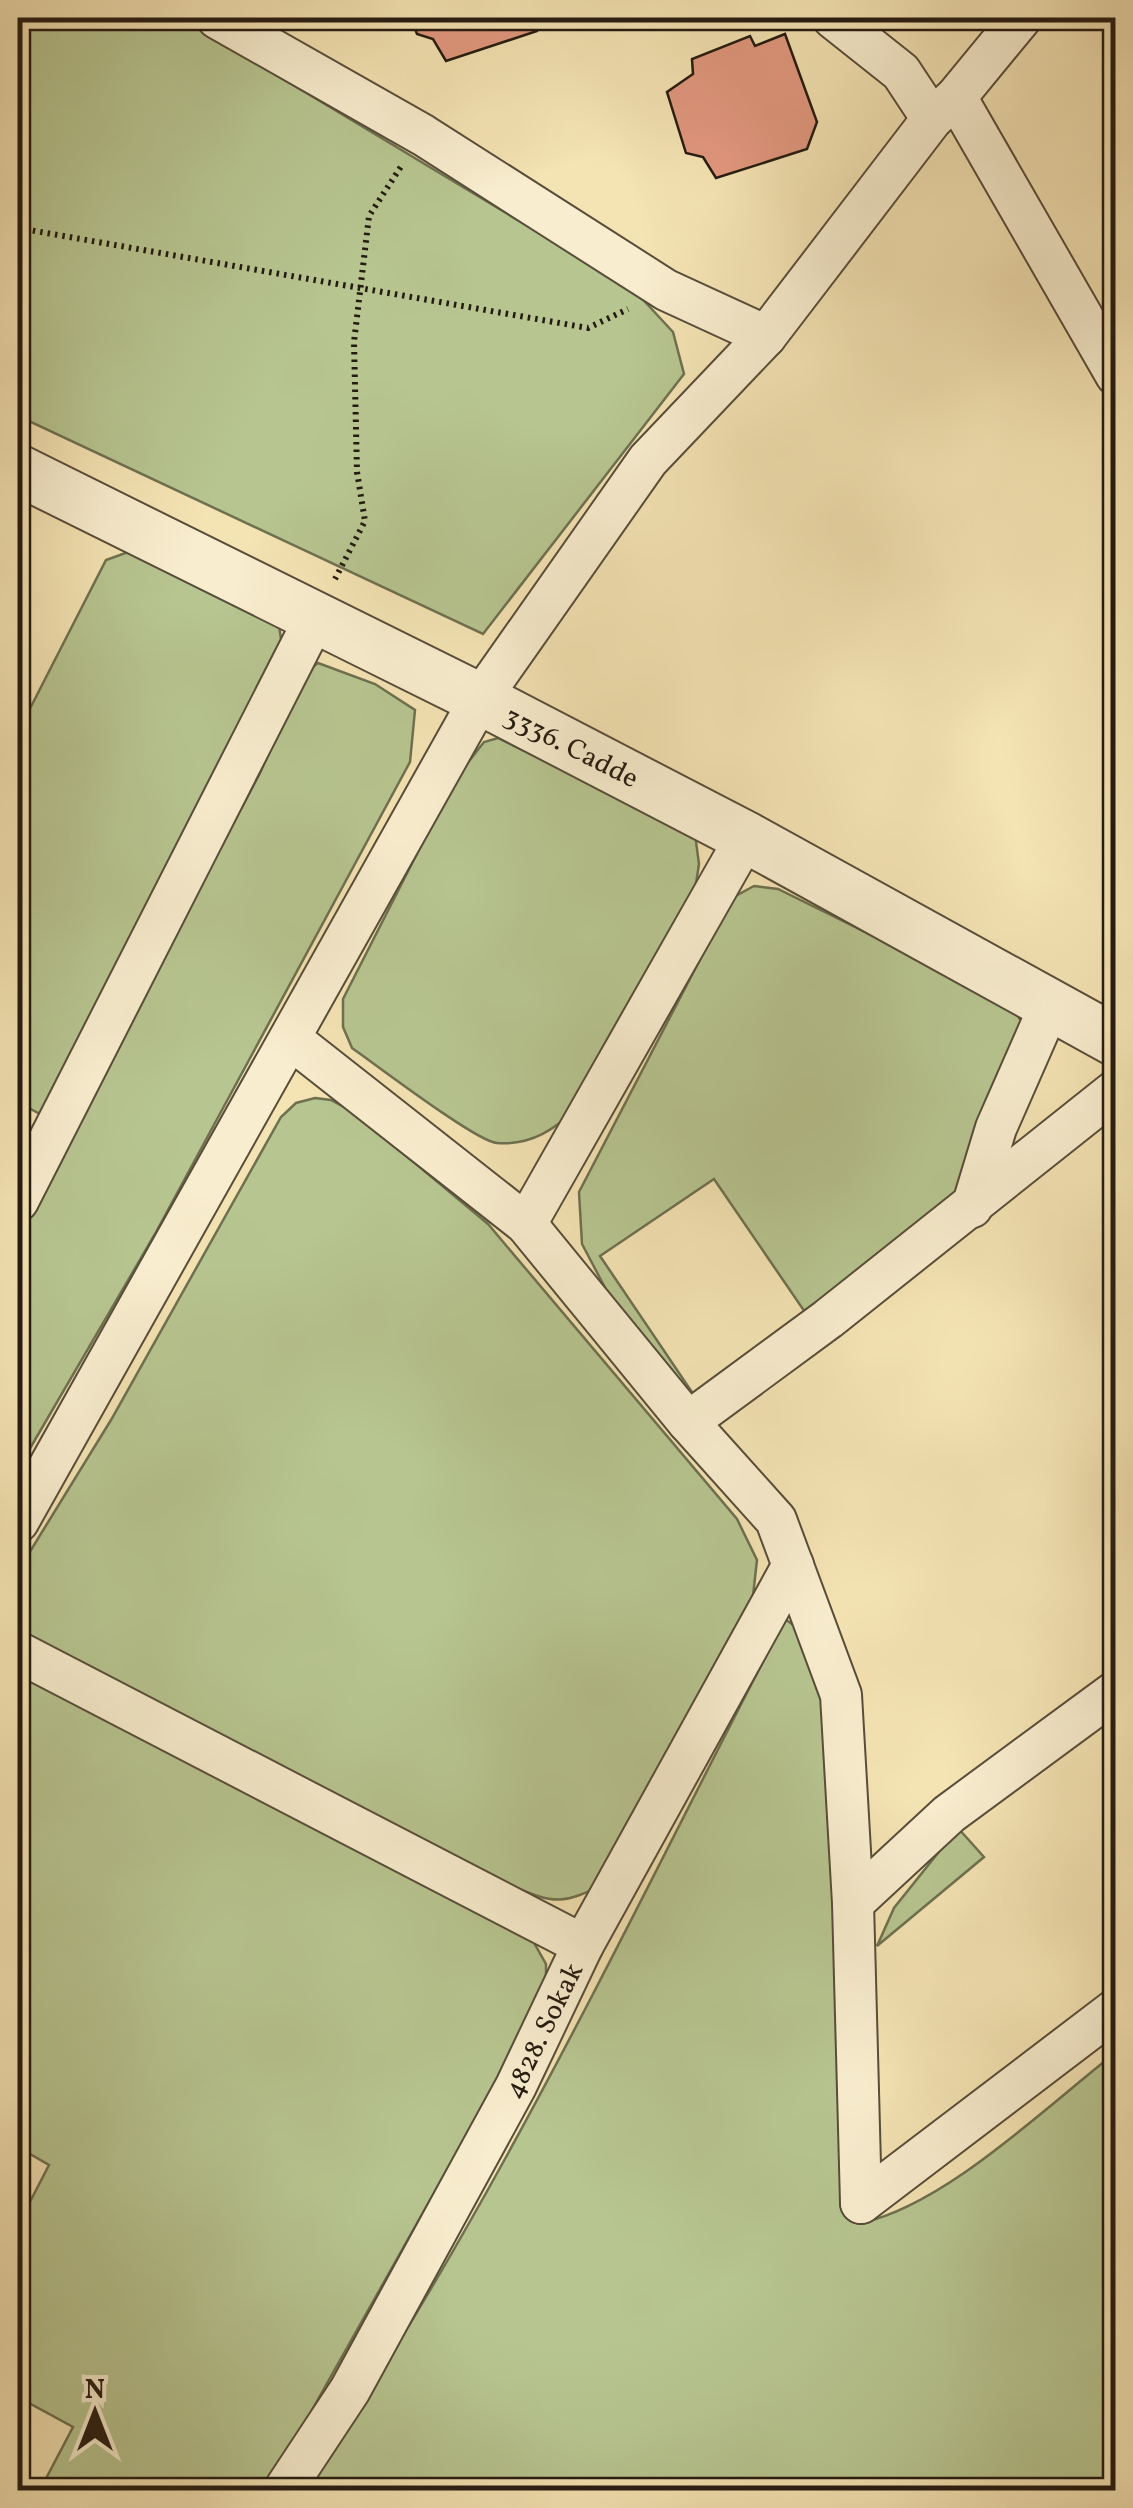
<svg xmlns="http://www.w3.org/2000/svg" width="1133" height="2508" viewBox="0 0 1133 2508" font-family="Vollkorn,serif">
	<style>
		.green { fill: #b7c590; stroke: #6e7050; stroke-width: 2.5 }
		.building { fill: #e2987f; stroke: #241b11; stroke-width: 2.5 }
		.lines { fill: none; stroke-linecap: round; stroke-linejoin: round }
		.minor-casing { stroke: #584d3a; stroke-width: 44 }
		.tertiary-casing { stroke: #584d3a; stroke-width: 54 }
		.path { stroke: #241b11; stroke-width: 6; stroke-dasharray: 2.5 5; stroke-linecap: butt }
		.minor { stroke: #f8edce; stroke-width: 40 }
		.tertiary { stroke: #f8edce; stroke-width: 50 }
		.labels { text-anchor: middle; stroke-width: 8; stroke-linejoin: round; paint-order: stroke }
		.street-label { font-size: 28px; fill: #241b11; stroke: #f8edce }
	</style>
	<rect width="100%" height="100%" fill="#f4e3b3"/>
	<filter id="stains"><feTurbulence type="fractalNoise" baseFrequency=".002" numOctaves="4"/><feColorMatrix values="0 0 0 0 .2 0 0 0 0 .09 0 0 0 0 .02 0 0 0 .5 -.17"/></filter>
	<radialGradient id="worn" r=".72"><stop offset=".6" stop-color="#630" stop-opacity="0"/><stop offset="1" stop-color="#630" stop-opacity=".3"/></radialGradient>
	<g class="green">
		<polygon points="18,18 182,18 634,290 673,332 684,374 483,634 18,416"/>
		<polygon points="128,552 279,626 282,645 40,1114 18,1102 18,732 106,560"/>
		<polygon points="318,663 375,684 415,710 410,762 155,1234 18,1469 18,1233 260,773 303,674"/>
		<path d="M 498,738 L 695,834 L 699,864 L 693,903 L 580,1106 C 556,1128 532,1146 497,1143 C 477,1142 375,1064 352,1048 L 343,1027 L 343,999 L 455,779 L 484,742 Z"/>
		<polygon points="754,886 778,889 1011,1004 1021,1021 1020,1033 962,1196 809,1318 714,1179 600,1256 694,1395 687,1402 611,1299 582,1244 579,1192 732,898"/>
		<path d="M 315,1098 L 331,1100 L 355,1113 L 488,1224 L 737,1519 L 757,1560 L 753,1596 L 605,1883 C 564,1905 554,1904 512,1886 L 18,1630 L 18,1571 L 111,1420 L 281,1117 L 296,1103 Z"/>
		<path d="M 785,1619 L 810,1637 L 829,1700 L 849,2197 L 861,2223 C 945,2205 1046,2107 1115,2053 L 1115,2490 L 303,2490 C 491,2217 632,1913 785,1619 Z"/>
		<polygon points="18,1670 529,1934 546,1964 546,1994 267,2490 40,2490 73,2427 18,2397 18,2225 49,2165 18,2147"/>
		<polygon points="958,1828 984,1857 877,1946 894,1908"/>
	</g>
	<g class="building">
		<polygon points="411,18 542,18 537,31 446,61 433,39 417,34"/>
		<polygon points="785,34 817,122 807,149 716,178 703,157 686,153 667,92 693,74 692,59 750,36 755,46"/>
	</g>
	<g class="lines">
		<g class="minor-casing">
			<g id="minor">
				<polyline points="217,18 423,135 666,290 766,336"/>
				<polyline points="833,18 901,72 932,119"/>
				<polyline points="956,97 1116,375"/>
				<polyline points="292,1040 526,1224 688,1422 776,1520 841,1695 853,1903 861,2203"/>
				<polyline points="18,1201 314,620"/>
				<polyline points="972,1207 996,1128 1050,1005"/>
				<polyline points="526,1224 746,837"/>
				<polyline points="688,1422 828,1319 1116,1090"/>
				<polyline points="18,1522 480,699 648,460 766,336 932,119 956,97 1021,18"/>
				<polyline points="18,1652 583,1945"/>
				<polyline points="853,1903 949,1814 1116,1691"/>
				<polyline points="861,2203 1116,2009"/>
				<polyline points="284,2490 350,2390 516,2086 583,1945 793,1565"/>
			</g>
		</g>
		<g class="tertiary-casing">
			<polyline id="tertiary" points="18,470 480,699 746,837 1116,1041"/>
		</g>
		<g class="path">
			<polyline points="18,228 588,328 628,309"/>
			<polyline points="335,579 365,521 357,472 354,342 369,216 402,165"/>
		</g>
		<use href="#minor" class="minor"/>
		<use href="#tertiary" class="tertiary"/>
	</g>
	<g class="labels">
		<g class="street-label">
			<text transform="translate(572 746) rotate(27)" y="10">3336. Cadde</text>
			<text transform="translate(542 2030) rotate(-64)" y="10">4828. Sokak</text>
		</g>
	</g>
	<rect width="1133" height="2508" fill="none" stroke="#f4e3b3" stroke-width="60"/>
	<rect x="20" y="20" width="1093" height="2468" fill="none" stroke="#241b11" stroke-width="5"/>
	<rect x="30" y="30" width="1073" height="2448" fill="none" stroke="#241b11" stroke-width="2.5"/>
	<g transform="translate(95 2413)" stroke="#f8edce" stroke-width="8" paint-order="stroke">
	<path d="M0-8L18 38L0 25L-18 38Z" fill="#241b11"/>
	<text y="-15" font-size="28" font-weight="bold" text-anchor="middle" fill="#241b11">N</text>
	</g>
	<rect width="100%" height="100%" filter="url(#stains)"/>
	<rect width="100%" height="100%" fill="url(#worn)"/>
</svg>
